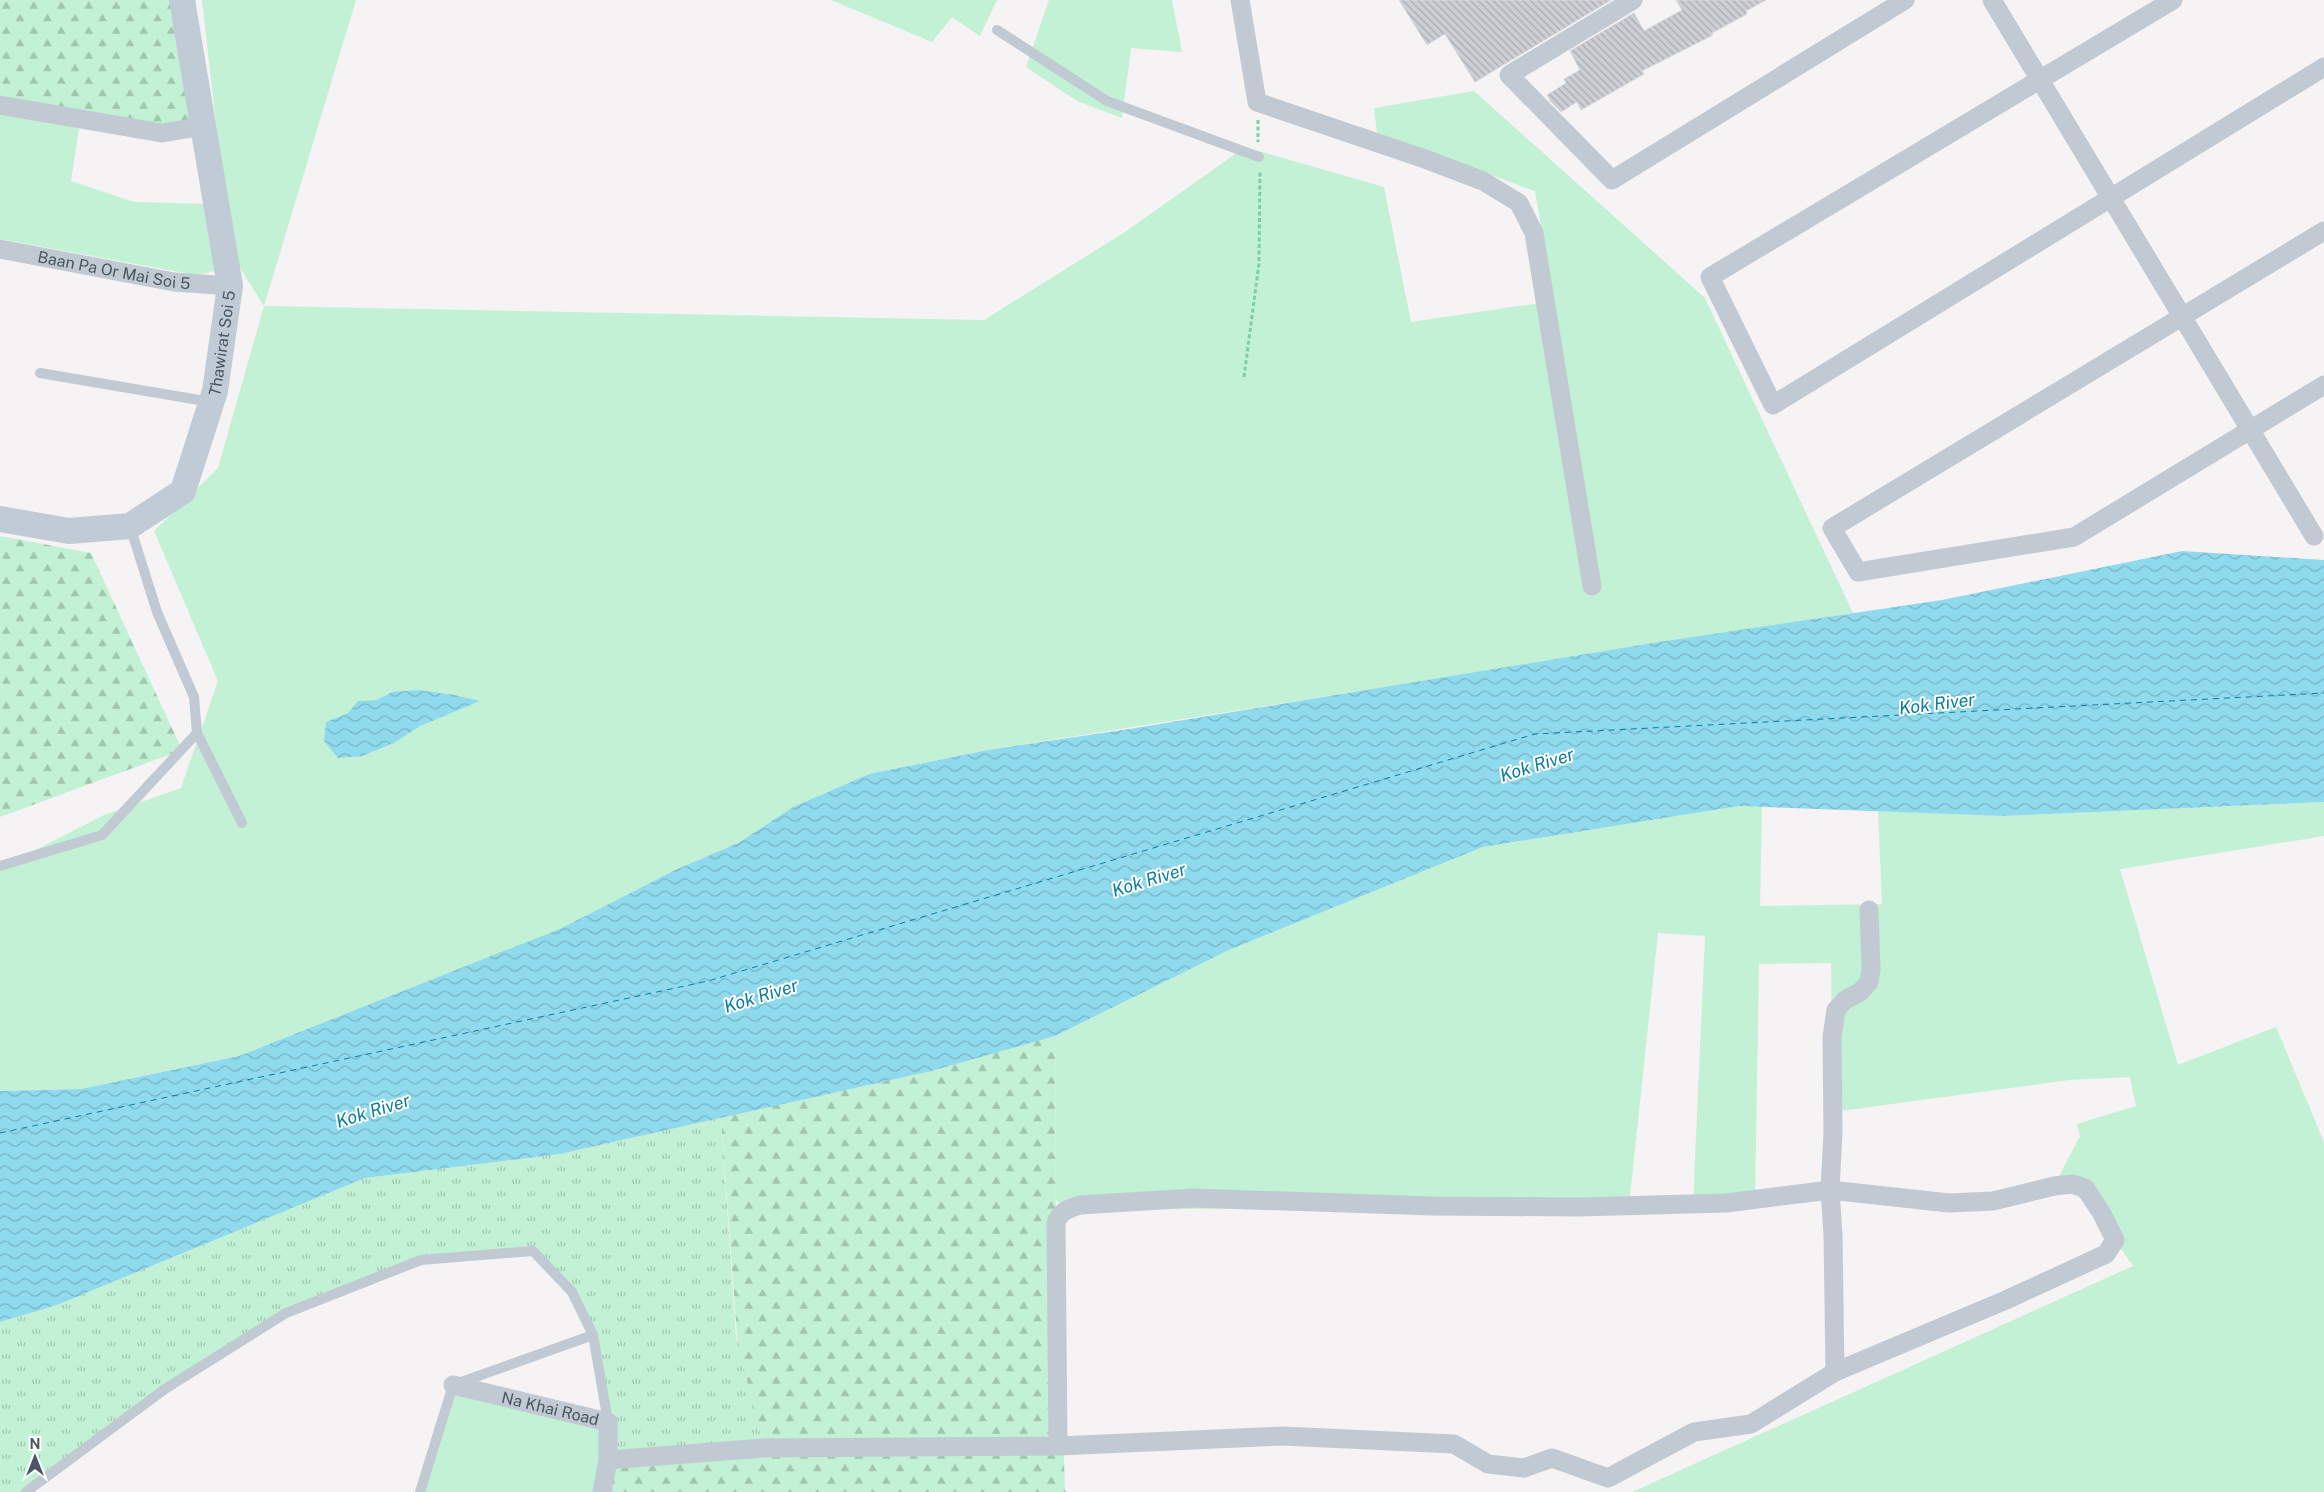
<svg xmlns="http://www.w3.org/2000/svg" width="2324" height="1492" viewBox="0 0 2324 1492" font-family="'Public Sans',sans-serif">
	<style>
		.grass { fill: #c3f1d5 }
		.forest { fill: url(#forest-firs) }
		.park { fill: url(#park-tufts) }
		.water { fill: url(#water-waves) }
		.lines { fill: none; stroke-linecap: round; stroke-linejoin: round }
		.ferry { stroke: #0c7c9b; stroke-width: 1; stroke-dasharray: 6 5; stroke-linecap: butt }
		.building { fill: url(#building-back-hatch); stroke: #d7d9de }
		.path { stroke: #7ad0a6; stroke-width: 3; stroke-dasharray: 4 2.5; stroke-linecap: butt }
		.lane { stroke: #c1cad2; stroke-width: 10 }
		.street { stroke: #c1cad2; stroke-width: 19 }
		.secondary { stroke: #c1cbd6; stroke-width: 26 }
		.labels { text-anchor: middle; stroke-width: 4; stroke-linejoin: round; paint-order: stroke }
		.street-label { font-size: 16px; fill: #4a5661; stroke: #fff }
		.water-label { font-size: 18px; font-style: italic; fill: #0c7c9b; stroke: #fff }
	</style>
	<defs>
		<pattern id="forest-firs" width="22" height="20" patternUnits="userSpaceOnUse" patternTransform="scale(1.25)"><rect width="22" height="20" fill="#c3f1d5"/><path d="M5 1l3.5 6h-7zM16 11l3.5 6h-7z" fill="#a0c6b0"/></pattern>
		<pattern id="park-tufts" width="24" height="20" patternUnits="userSpaceOnUse" patternTransform="scale(1.25)"><rect width="24" height="20" fill="#c3f1d5"/><path d="M3 7l-1-3M5 7V3M7 7l1-3M15 17l-1-3M17 17v-4M19 17l1-3" fill="none" stroke="#a0c6b0"/></pattern>
		<pattern id="water-waves" width="16" height="10" patternUnits="userSpaceOnUse" patternTransform="scale(1.25)"><rect width="16" height="10" fill="#90daee"/><path d="M0 5q4-4 8 0t8 0" fill="none" stroke="#78b4c4"/></pattern>
		<pattern id="building-back-hatch" width="6" height="6" patternUnits="userSpaceOnUse" patternTransform="scale(1.25)"><rect width="6" height="6" fill="#cdcfd5"/><path d="M-1 5l2 2M0 0l6 6M5-1l2 2" fill="none" stroke="#a8abb0"/></pattern>
	</defs>
	<rect width="100%" height="100%" fill="#f5f3f3"/>
	<g class="grass">
		<polygon points="202,0 356,0 264,306 984,320 1125,232 1245,147 1384,187 1411,322 1554,301 1535,191 1377,133 1374,108 1474,91 1705,298 1853,613 988,750 869,774 793,807 738,843 675,870 563,928 239,1056 81,1089 0,1091 0,868 104,815 181,788 218,681 154,531 218,468 264,306 237,263 216,124"/>
		<polygon points="831,0 997,0 980,36 952,17 932,42"/>
		<polygon points="1049,0 1172,0 1182,52 1131,48 1122,118 1077,101 1026,67"/>
		<polygon points="0,110 79,128 71,181 134,202 207,204 215,271 196,275 0,239"/>
		<polygon points="2324,802 2324,836 2120,869 2178,1065 2276,1027 2324,1142 2324,1492 1632,1492 2133,1266 2115,1240 2096,1205 2054,1186 2080,1136 2077,1124 2136,1106 2130,1077 2069,1080 1833,1112 1831,963 1759,964 1755,1199 1693,1204 1705,936 1658,933 1629,1205 1066,1210 1056,1200 1055,1036 1229,950 1483,847 1739,806 1762,807 1760,906 1882,904 1878,811 2003,816"/>
		<polygon points="453,1385 608,1422 599,1492 419,1492"/>
	</g>
	<g class="forest">
		<polygon points="0,0 182,0 204,126 162,133 0,105"/>
		<polygon points="0,536 91,553 182,750 0,817"/>
		<polygon points="1055,1036 1056,1223 1065,1491 1067,1492 598,1492 608,1460 764,1448 738,1349 721,1118"/>
	</g>
	<polygon class="park" points="721,1118 736,1337 764,1448 608,1460 593,1335 572,1292 533,1251 421,1260 286,1313 165,1389 26,1492 0,1492 0,1322 57,1305 365,1178 560,1154"/>
	<g class="water">
		<polygon points="2182,551 2324,560 2324,802 2003,816 1739,806 1483,847 1229,950 1055,1036 931,1071 560,1154 365,1178 57,1305 0,1322 0,1091 81,1089 239,1056 562,928 675,870 738,843 793,807 869,774 988,750 1129,729 1659,642 1942,600"/>
		<polygon points="419,690 454,695 480,701 420,726 394,743 362,756 338,758 324,741 326,722 348,713 358,701 377,700 392,692"/>
	</g>
	<g class="lines">
		<polyline class="ferry" points="0,1133 708,981 1535,734 2324,693"/>
	</g>
	<g class="building">
		<polygon points="1399,0 1611,0 1475,82 1445,34 1427,45"/>
		<polygon points="1676,0 1766,0 1746,11 1747,14 1712,33 1713,35 1642,71 1644,74 1581,110 1577,102 1561,112 1551,102 1547,95 1566,83 1564,79 1580,70 1570,51 1634,13 1644,31 1682,10"/>
	</g>
	<g class="lines">
		<g class="path">
			<polyline points="1258,120 1258,142"/>
			<polyline points="1244,377 1259,263 1260,170"/>
		</g>
		<g class="lane">
			<polyline points="997,30 1107,101 1259,157"/>
			<polyline points="40,373 211,402"/>
			<polyline points="197,733 242,823"/>
			<polyline points="0,866 102,835 197,733 194,697 157,612 130,526"/>
			<polyline points="26,1492 165,1389 286,1313 421,1260 533,1251 572,1292 593,1335 608,1422"/>
			<polyline points="420,1492 453,1385 593,1335"/>
		</g>
		<g class="street">
			<polyline points="1240,0 1257,102 1425,159 1483,181 1519,203 1534,233 1592,586"/>
			<polyline points="1633,0 1509,75 1612,180 1905,0"/>
			<polyline points="1992,0 2314,536"/>
			<polyline points="2173,0 1710,277 1773,405 2324,67"/>
			<polyline points="0,105 162,133 204,126"/>
			<polyline points="2324,231 1832,528 1858,572 2074,537 2324,385"/>
			<path id="s1" d="M 0,249 L 174,282 L 230,286"/>
			<polyline points="1835,1372 1833,1235 1830,1190 1833,1132 1832,1037 1836,1010 1845,1000 1860,992 1869,982 1871,969 1869,910"/>
			<path id="s2" d="M 453,1385 L 608,1422 L 608,1460 L 602,1492"/>
			<path d="M 608,1460 L 764,1448 L 1058,1446 L 1283,1436 L 1454,1444 L 1488,1464 L 1524,1468 L 1552,1458 L 1608,1478 L 1694,1432 L 1751,1424 L 1835,1372 L 2006,1300 L 2106,1254 L 2115,1240 L 2101,1212 L 2085,1188 L 2073,1184 L 2054,1186 L 1993,1201 L 1949,1203 L 1830,1190 L 1726,1203 L 1579,1207 L 1433,1206 L 1193,1198 L 1080,1205 C 1068,1209 1060,1211 1056,1223 L 1058,1446"/>
		</g>
		<path class="secondary" id="s3" d="M 0,519 L 69,531 L 130,526 L 183,491 L 215,391 L 230,286 L 182,0"/>
	</g>
	<g class="labels">
		<g class="street-label">
			<text dy="6" stroke="none"><textPath href="#s1" startOffset="116">Baan Pa Or Mai Soi 5</textPath></text>
			<text dy="6" stroke="none"><textPath href="#s3" startOffset="348">Thawirat Soi 5</textPath></text>
			<text dy="6" stroke="none"><textPath href="#s2" startOffset="100">Na Khai Road</textPath></text>
		</g>
		<g class="water-label">
			<text transform="translate(1937 704) rotate(-7)" y="6">Kok River</text>
			<text transform="translate(1537 765) rotate(-17)" y="6">Kok River</text>
			<text transform="translate(1149 880) rotate(-17)" y="6">Kok River</text>
			<text transform="translate(761 996) rotate(-17)" y="6">Kok River</text>
			<text transform="translate(373 1111) rotate(-17)" y="6">Kok River</text>
		</g>
	</g>
	<g transform="translate(35 1457)" stroke="#ffffff" stroke-width="4" paint-order="stroke">
	<path d="M0-4L9 19L0 12L-9 19Z" fill="#4a5661"/>
	<text y="-8" font-size="14" font-weight="bold" text-anchor="middle" fill="#4a5661">N</text>
	</g>
</svg>
